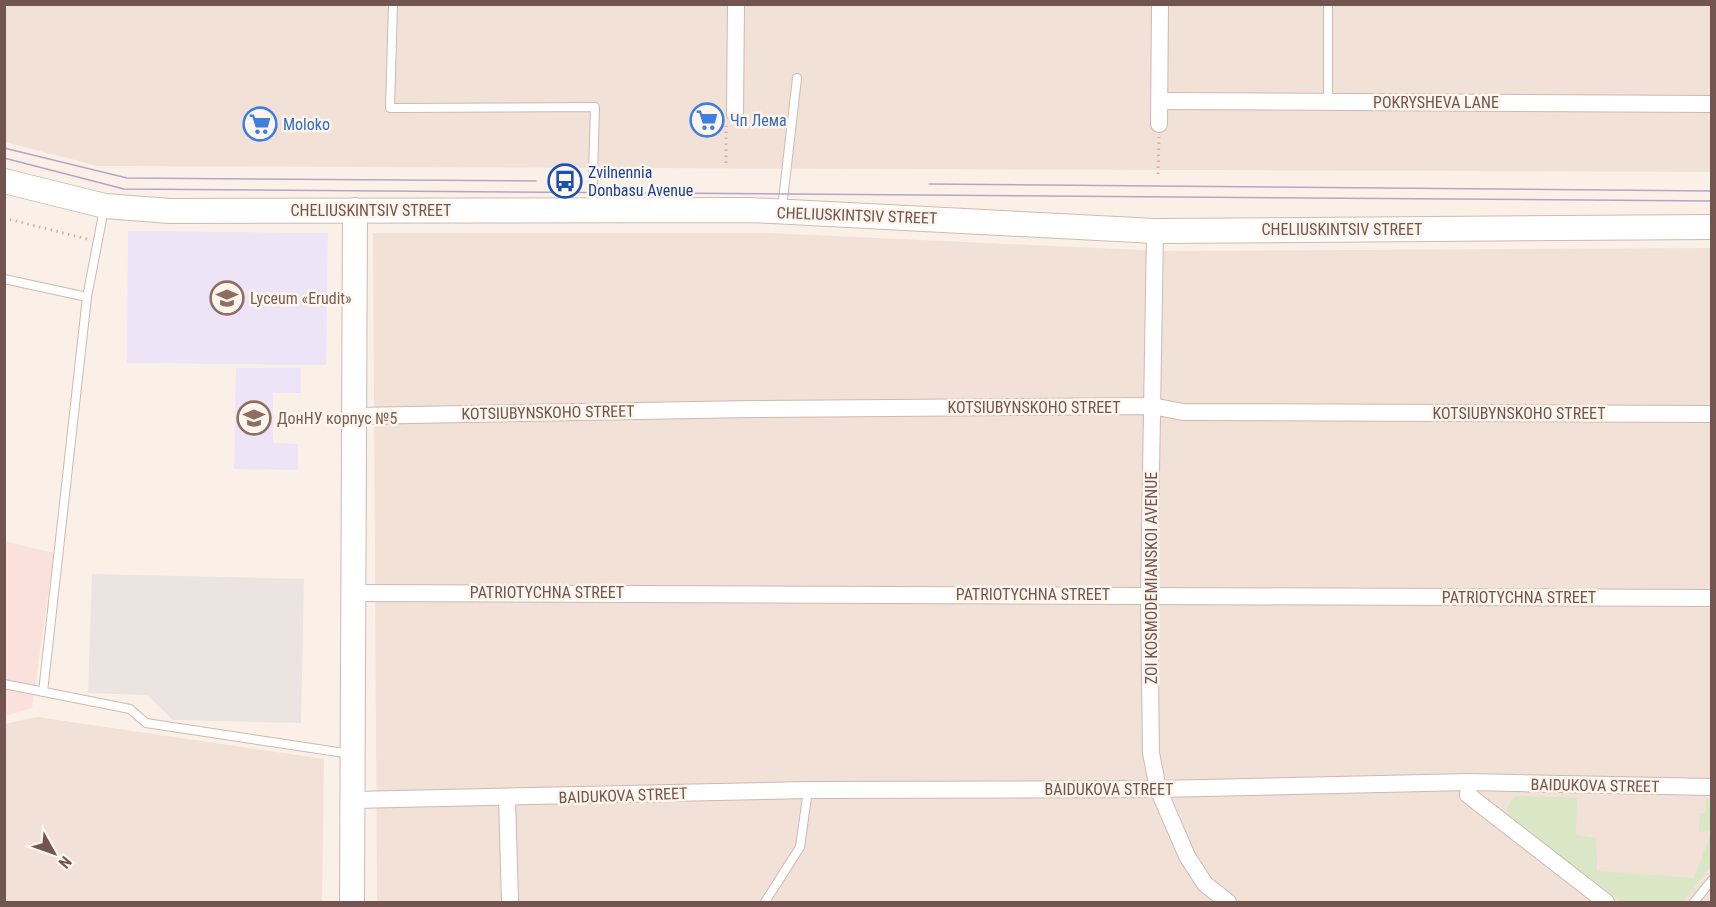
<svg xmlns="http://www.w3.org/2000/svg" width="1716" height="907" viewBox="0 0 1716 907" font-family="'Roboto Condensed',sans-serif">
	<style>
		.residential { fill: #f2e1d6 }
		.commercial { fill: #fae1dc }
		.industrial { fill: #ebe4e1 }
		.education { fill: #ede4f7 }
		.green { fill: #d9e7c7 }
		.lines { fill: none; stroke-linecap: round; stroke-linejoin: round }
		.lane-casing { stroke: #ceb9b1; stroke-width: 10 }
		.street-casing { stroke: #ceb9b1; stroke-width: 18 }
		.secondary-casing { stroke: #d0b9af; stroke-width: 26 }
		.path { stroke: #d3b0a4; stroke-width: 3; stroke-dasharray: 1.5 4.5; stroke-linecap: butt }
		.lane { stroke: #fff; stroke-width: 8 }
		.street { stroke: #fff; stroke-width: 16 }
		.secondary { stroke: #fff; stroke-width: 24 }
		.tram { stroke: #b2a6c4; stroke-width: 1.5 }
		.labels { text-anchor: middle; stroke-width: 5; stroke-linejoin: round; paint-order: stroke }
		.street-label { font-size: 16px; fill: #72554e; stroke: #fef5ed }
		.shop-label { font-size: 16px; fill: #366cbe; stroke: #fef5ed; text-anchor: start }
		.transit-label { font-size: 16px; fill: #164399; stroke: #fef5ed; text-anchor: start }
		.education-label { font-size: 16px; fill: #785e54; stroke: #fef5ed; text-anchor: start }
	</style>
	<rect width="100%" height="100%" fill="#fbf0e7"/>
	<g class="residential">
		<polygon points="4,5 1711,5 1711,172 98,166 5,142"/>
		<polygon points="373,233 768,233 1163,251 1711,248 1711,902 377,902"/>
		<polygon points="37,717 324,759 322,902 5,902 5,724"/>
	</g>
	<polygon class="commercial" points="5,541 54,553 32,708 5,716"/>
	<polygon class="industrial" points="92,574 304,579 301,723 173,720 147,695 88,693"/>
	<g class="education">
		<polygon points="128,231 328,233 326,365 127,363"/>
		<polygon points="236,368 301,368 301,393 273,393 273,443 298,444 298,470 234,469"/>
	</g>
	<g class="green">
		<polygon points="1515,796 1577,797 1576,835 1596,838 1597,871 1694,878 1711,833 1711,866 1683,902 1622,902 1513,821 1508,815 1507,807"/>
		<polygon points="1706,800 1711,800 1711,831 1699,832 1700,813 1705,813"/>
	</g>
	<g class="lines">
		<g class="lane-casing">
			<g id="lane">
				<polyline points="393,4 390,108 595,107 592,210"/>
				<polyline points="1328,101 1328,4"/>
				<polyline points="782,208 797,78"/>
				<polyline points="4,279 87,297 104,209"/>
				<polyline points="4,684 130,709 146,723 351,754"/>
				<polyline points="43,692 87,297"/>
				<polyline points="765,902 800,847 808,790"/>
				<polyline points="1694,902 1712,880"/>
			</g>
		</g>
		<g class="street-casing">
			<g id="street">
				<polyline points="1160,101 1712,104"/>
				<polyline points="735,114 736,4"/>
				<polyline points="1159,124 1160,4"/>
				<polyline points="1155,231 1149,595 1151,753 1158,789 1187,856 1205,884 1228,902"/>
				<polyline points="355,416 753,409 1152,406 1183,412 1712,414"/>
				<polyline points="354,593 1712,598"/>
				<polyline points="1469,782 1468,795 1606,902"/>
				<polyline points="507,798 510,902"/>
				<polyline points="353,800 808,790 1158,789 1469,782 1712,787"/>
			</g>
		</g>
		<g class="secondary-casing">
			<g id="secondary">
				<polyline points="4,181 105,206 170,211 751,210 1155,231 1712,227"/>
				<polyline points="352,902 355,210"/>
			</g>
		</g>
		<g class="path">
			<polyline points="726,163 726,126"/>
			<polyline points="1158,174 1159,137"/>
			<polyline points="4,218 87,239"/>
		</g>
		<use href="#lane" class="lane"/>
		<use href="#street" class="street"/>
		<use href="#secondary" class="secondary"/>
		<g class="tram">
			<polyline points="4,148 127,178 536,181"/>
			<polyline points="4,158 124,189 1712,201"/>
			<polyline points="929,184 1712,191"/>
		</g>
	</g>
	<defs>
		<g id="supermarket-ring" transform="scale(1.725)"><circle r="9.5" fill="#fef5ed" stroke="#3f7fe0" stroke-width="1.5"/><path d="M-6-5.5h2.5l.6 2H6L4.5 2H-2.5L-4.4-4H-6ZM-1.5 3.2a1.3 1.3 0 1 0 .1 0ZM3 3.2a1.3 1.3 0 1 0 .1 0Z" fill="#3f7fe0"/></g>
		<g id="bus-ring" transform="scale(1.725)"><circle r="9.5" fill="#fef5ed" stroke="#1a4fb4" stroke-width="1.5"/><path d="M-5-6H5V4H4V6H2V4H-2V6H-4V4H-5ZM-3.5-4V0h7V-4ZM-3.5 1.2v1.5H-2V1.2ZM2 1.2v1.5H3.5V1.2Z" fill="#1a4fb4"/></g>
		<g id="school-ring" transform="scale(1.725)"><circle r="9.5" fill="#fef5ed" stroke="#8d6e63" stroke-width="1.5"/><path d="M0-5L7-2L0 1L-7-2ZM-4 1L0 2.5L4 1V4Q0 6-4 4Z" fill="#8d6e63"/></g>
		<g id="university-ring" transform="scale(1.725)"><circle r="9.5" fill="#fef5ed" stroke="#8d6e63" stroke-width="1.5"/><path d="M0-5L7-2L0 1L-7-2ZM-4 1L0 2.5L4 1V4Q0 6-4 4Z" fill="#8d6e63"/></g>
	</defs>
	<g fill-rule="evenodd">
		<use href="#supermarket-ring" x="707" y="120"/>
		<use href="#supermarket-ring" x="260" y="124"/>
		<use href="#bus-ring" x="565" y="181"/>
		<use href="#school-ring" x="227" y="298"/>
		<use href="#university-ring" x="254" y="418"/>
	</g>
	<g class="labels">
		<g class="street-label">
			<text x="1436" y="108">POKRYSHEVA LANE</text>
			<text x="371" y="216">CHELIUSKINTSIV STREET</text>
			<text transform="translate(857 215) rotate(2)" y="6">CHELIUSKINTSIV STREET</text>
			<text x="1342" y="235">CHELIUSKINTSIV STREET</text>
			<text x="1034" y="413">KOTSIUBYNSKOHO STREET</text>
			<text transform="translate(548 412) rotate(-1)" y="6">KOTSIUBYNSKOHO STREET</text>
			<text x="1519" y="419">KOTSIUBYNSKOHO STREET</text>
			<text transform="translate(1151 578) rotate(-90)" y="6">ZOI KOSMODEMIANSKOI AVENUE</text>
			<text x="547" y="598">PATRIOTYCHNA STREET</text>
			<text x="1033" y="600">PATRIOTYCHNA STREET</text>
			<text x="1519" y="603">PATRIOTYCHNA STREET</text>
			<text transform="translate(1595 785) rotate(1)" y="6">BAIDUKOVA STREET</text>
			<text x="1109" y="795">BAIDUKOVA STREET</text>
			<text transform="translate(623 795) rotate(-2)" y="6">BAIDUKOVA STREET</text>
		</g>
		<g class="shop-label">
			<text x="730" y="126">Чп Лема</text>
			<text x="283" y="130">Moloko</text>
		</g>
		<g class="transit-label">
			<text x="588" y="178">Zvilnennia<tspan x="588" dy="18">Donbasu Avenue</tspan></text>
		</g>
		<g class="education-label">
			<text x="250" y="304">Lyceum «Erudit»</text>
			<text x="277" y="424">ДонНУ корпус №5</text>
		</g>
	</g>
	<rect width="1716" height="907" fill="none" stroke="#72554e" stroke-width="12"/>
	<g transform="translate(54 853) rotate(130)" stroke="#fef5ed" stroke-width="4.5" paint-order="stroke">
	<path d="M0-4.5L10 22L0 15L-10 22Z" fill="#72554e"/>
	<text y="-9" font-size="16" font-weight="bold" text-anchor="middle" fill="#72554e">N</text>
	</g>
</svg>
